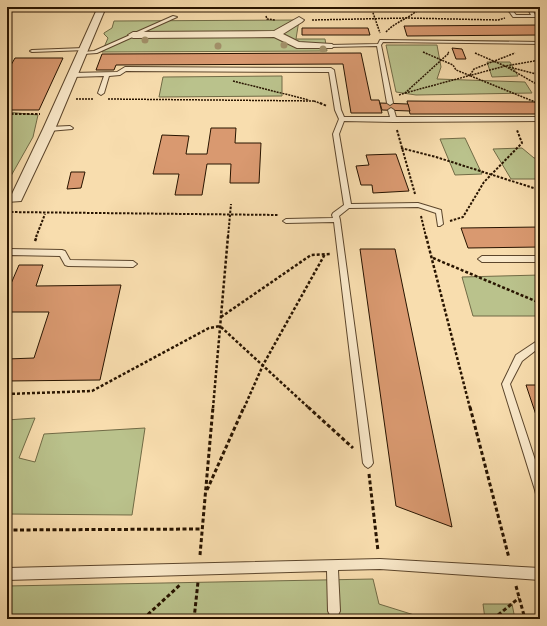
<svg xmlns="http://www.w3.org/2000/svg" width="547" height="626" viewBox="0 0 547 626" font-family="Vollkorn,serif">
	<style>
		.green { fill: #bac28c; stroke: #716b46 }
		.building { fill: #d99970; stroke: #281400 }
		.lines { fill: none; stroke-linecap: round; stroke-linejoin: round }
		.lane-casing { stroke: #5c462c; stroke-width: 2 }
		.street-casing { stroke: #5c462c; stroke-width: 2 }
		.path-far3 { stroke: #281400; stroke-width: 1.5; stroke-dasharray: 2 1; stroke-linecap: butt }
		.path-far2 { stroke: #281400; stroke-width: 2; stroke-dasharray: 2.5 1.5; stroke-linecap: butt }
		.path-far1 { stroke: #281400; stroke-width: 2.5; stroke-dasharray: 3 2; stroke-linecap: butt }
		.path { stroke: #281400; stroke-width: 3; stroke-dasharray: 4 2.5; stroke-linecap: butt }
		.lane { fill: #fae9ca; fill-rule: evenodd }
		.street { fill: #fae9ca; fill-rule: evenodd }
		.tree { fill: #a29069 }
	</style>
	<rect width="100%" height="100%" fill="#f8ddae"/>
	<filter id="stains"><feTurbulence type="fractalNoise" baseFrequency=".005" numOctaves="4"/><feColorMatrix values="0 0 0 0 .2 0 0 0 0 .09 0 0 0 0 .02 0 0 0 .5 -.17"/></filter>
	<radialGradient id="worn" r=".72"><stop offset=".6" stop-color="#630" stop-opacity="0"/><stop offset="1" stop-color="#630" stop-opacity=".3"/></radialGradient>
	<g class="green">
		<polygon points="299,20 296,39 325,39 327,51 102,52 108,38 104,34 104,33 112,28 114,21"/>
		<polygon points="386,45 437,45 441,67 437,79 525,82 532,93 416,95 396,92"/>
		<polygon points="487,62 510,62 518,76 492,77"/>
		<polygon points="282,76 282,96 159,97 163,77"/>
		<polygon points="7,112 38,115 33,137 7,183"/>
		<polygon points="465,138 482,174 455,175 440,139"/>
		<polygon points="522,148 534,158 540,158 540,179 511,179 493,149"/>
		<polygon points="540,275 540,316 473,316 462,277"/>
		<polygon points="35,418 19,458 35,462 44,434 145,428 132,515 7,514 7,420"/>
		<polygon points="373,579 379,604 427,619 7,619 7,586"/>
		<polygon points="483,604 512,604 515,619 485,619"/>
	</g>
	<g class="building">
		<polygon points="205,7 222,7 222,9 204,9"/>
		<polygon points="540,25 540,35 407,36 404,26"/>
		<polygon points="302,28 368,28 370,35 302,35"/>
		<polygon points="452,48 462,49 466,59 456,59"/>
		<polygon points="361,53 371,100 379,100 382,113 351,113 343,64 116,65 114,70 96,70 102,54"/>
		<polygon points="15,58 63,58 39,110 7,110 7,72"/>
		<polygon points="407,101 536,102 540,108 540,114 410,114"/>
		<polygon points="380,103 408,104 410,111 382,110"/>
		<polygon points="211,128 236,128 235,143 261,143 259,183 230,183 231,164 207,164 202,195 175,195 179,174 153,174 162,135 189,136 186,154 207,154"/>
		<polygon points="396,154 409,191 373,193 372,185 361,185 356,166 369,165 366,155"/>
		<polygon points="71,172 85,172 81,188 67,189"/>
		<polygon points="540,227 540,247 468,248 461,228"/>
		<polygon points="360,249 395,249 452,527 396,506"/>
		<polygon points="19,265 43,265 36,286 121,285 100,380 7,381 7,359 34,358 49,312 7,312 7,286 10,286"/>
		<polygon points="526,385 540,385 540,427"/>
	</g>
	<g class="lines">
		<g class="lane-casing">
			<g id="lane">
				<polygon points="506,7 510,7 516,15 531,15 527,7 531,7 535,15 540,15 540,17 513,17"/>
				<polygon points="173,16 177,17 97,53 83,54 81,53 83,52 94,51"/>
				<polygon points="380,40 540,42 540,44 383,42 381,45 393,103 390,105 387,103 377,46 329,47 327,46 329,45 378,44"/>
				<polygon points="84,48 86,48 86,50 32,52 30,51 32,50"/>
				<polygon points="125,67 331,68 334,70 341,110 344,117 390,117 388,110 391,108 394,110 396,117 540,117 540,121 394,122 344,121 339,134 351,204 418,203 441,210 443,224 440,226 438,226 436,213 418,207 349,208 339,216 340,220 373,463 371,466 368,468 365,466 363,463 334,222 286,223 283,221 286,219 333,218 332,215 333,213 344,205 333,134 339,119 335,110 329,72 126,71 120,75 109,76 104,93 101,95 98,93 104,76 72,77 69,75 72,73 117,72"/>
				<polygon points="70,126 73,128 72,129 49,131 46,129 49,127"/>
				<polygon points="9,249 62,250 65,251 70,260 133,261 137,264 133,267 68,266 65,265 60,256 11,255 7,257 7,250"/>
				<polygon points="482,256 540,256 540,262 482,262 478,259"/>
				<polygon points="540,339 540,347 522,361 510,384 540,475 540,495 536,494 535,490 502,384 516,355"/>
				<polygon points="380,559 540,568 540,580 380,569 338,570 340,611 338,615 334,617 330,615 328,611 327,571 7,580 7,568"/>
			</g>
		</g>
		<g class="street-casing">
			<g id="street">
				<polygon points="98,7 106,7 55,129 21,201 7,202 7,194 12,194 43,129"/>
				<polygon points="299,17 304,20 302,22 283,34 299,42 332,44 334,46 332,48 297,48 274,37 133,38 128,35 133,32 274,31"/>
			</g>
		</g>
		<g class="path-far3">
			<polyline points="371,7 380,33"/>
			<polyline points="418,11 433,7"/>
			<polyline points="266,16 267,19 275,20"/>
			<polyline points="312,20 407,18 498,20 505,18"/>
			<path d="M 386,32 C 396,21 411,18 421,7"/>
			<polyline points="423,52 453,65 456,70 540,104"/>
			<polyline points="475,53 505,66 540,86"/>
			<polyline points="509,67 540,75"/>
			<polyline points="470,75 474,69 515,53"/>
			<polyline points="233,81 309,100"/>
			<polyline points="405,93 505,66 540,60"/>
			<polyline points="399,95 405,93 449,53 448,52"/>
			<polyline points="76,99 93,99"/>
			<polyline points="108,99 315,101"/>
			<polyline points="314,101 322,104"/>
		</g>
		<g class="path-far2">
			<polyline points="320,103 327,106"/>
			<polyline points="538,103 540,104"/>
			<polyline points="7,114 40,114"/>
			<polyline points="397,130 415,194"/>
			<polyline points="401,148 436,157 540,190"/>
			<polyline points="7,212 279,215"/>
			<polyline points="421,216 426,237"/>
			<polyline points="450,221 463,217 484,182 522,143 517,130"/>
			<polyline points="36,237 45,214"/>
			<polyline points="228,237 231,204"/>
		</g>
		<g class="path-far1">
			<polyline points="426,236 470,408"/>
			<polyline points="35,241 37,236"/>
			<polyline points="433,258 540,303"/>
			<polyline points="221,317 311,255 331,254"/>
			<polyline points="221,327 309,408"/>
			<polyline points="7,394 92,391 209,328 221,326"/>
			<polyline points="213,408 228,236"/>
			<polyline points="244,408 263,365 325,254"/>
		</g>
		<g class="path">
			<polyline points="308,407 353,448"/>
			<polyline points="470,407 509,558"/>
			<polyline points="369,474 378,551"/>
			<polyline points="207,490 244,407"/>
			<polyline points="7,530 202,529"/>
			<polyline points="200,555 213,407"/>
			<polyline points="516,586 525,619"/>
			<polyline points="143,619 181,584"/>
			<polyline points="194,619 198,582"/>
			<polyline points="493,619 519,598"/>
		</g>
		<use href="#lane" class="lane"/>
		<use href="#street" class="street"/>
	</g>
	<g class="tree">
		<circle cx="145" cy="40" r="3.5"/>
		<circle cx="284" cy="45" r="3.5"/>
		<circle cx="218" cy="46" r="3.5"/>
		<circle cx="323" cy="49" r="3.5"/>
	</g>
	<rect width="547" height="626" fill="none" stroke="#f8ddae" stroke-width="24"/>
	<rect x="8" y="8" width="531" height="610" fill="none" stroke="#281400" stroke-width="2"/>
	<rect x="12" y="12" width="523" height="602" fill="none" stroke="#281400"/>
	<rect width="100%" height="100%" filter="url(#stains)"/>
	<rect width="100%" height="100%" fill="url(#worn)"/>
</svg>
